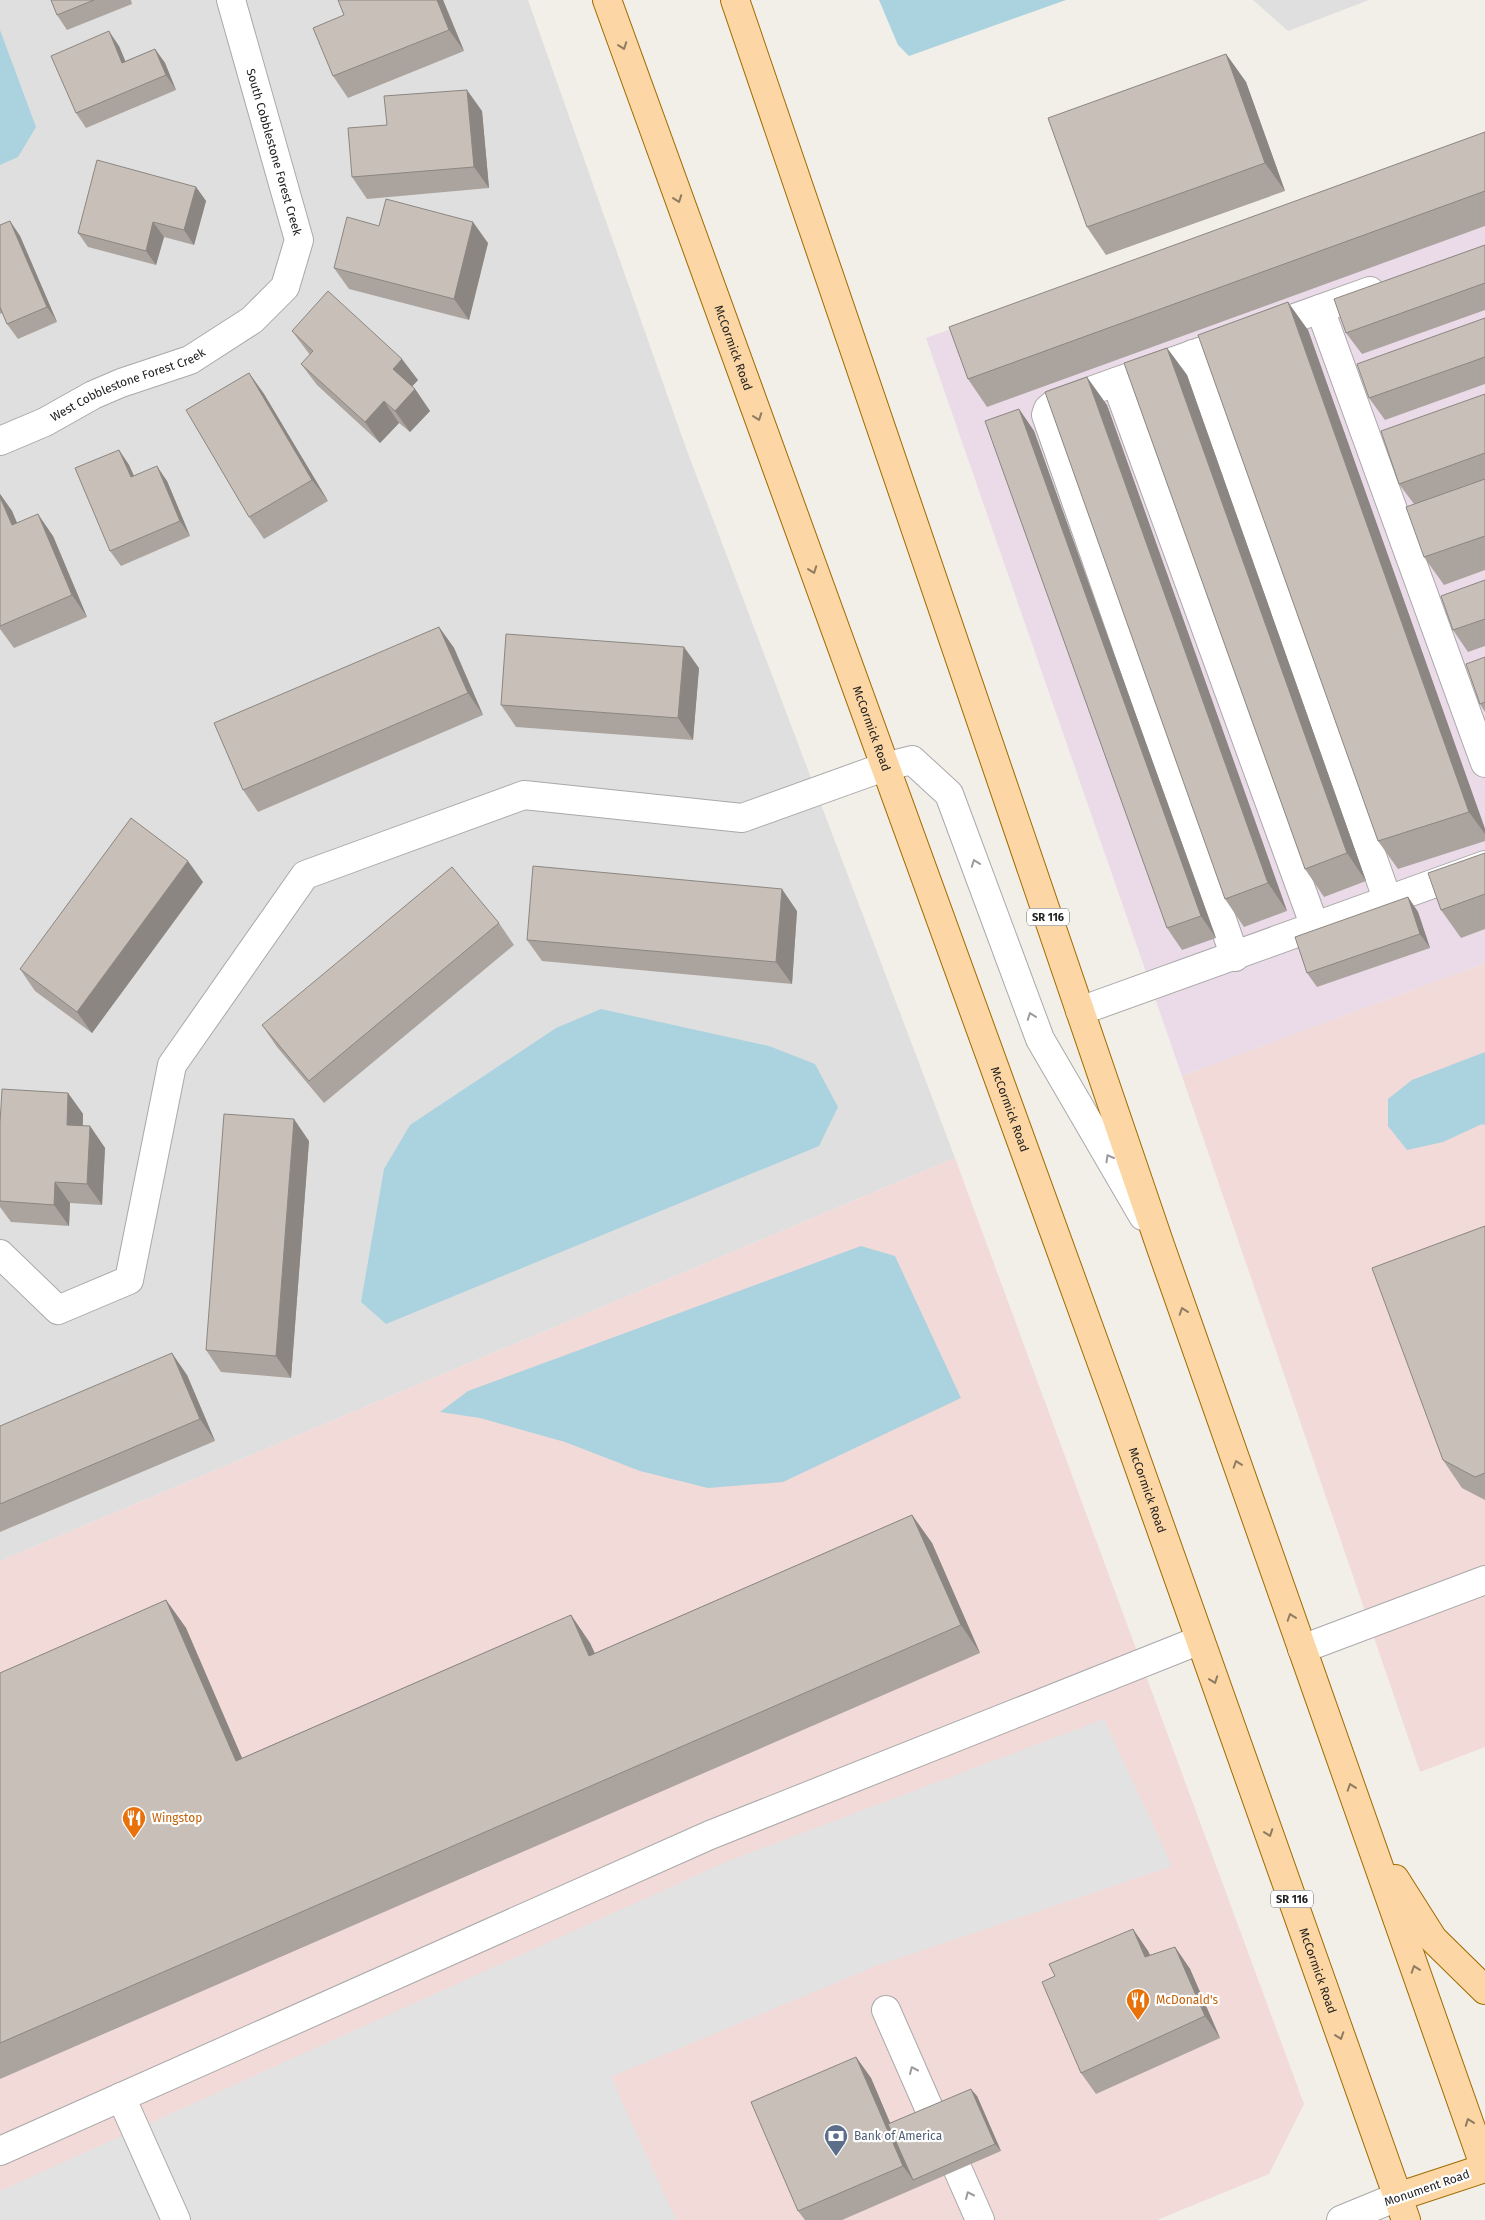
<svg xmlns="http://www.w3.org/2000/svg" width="1485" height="2220" viewBox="0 0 1485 2220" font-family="'Fira Sans',sans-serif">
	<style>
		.residential { fill: #e0dfdf }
		.commercial { fill: #f2dad9 }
		.industrial { fill: #ebdbe8 }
		.parking { fill: #e2e2e2 }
		.water { fill: #aad3df }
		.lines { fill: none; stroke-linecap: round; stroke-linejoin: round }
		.minor-casing { stroke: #a9a9a9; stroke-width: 30 }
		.major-casing { stroke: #a06b00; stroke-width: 30 }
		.minor { stroke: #fff; stroke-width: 28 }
		.major { stroke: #fcd6a4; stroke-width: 28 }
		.wall { fill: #aba49e }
		.shaded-wall { fill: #8b8681 }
		.building { fill: #c7bfb8; stroke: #8b8681 }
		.oneway { stroke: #8f7c63 }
		.oneway2 { stroke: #9c9c9c }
		.labels { text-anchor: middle; stroke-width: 4.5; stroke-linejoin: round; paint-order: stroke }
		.shield { fill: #fff; stroke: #646464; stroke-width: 1 }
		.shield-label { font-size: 11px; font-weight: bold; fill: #222 }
		.street-label { font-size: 12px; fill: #222; stroke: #fff }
		.food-label { font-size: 12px; fill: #c56008; stroke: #fff; text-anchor: start }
		.service-label { font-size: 12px; fill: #4e5e75; stroke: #fff; text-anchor: start }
	</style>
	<rect width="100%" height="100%" fill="#f2efe9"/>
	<g class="residential">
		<polygon points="0,0 528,0 686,448 955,1158 0,1561"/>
		<polygon points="1253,0 1369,0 1288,31"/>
	</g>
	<g class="commercial">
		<polygon points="1485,963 1485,1747 1420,1772 1182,1076"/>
		<polygon points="955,1158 1304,2104 1269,2174 1157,2220 0,2220 0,1561"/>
	</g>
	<polygon class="industrial" points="1485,139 1485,963 1182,1076 926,338"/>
	<polygon class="parking" points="1104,1719 1172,1866 876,1966 611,2077 676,2220 0,2220 0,2191 728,1861"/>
	<g class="water">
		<polygon points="879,0 1066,0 909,56 898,45"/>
		<polygon points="0,30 36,127 18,157 0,165"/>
		<polygon points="601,1009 769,1046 815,1064 838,1107 819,1146 386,1324 361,1302 384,1169 410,1125 556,1028"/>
		<polygon points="1485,1052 1485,1125 1482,1124 1443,1142 1407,1150 1388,1126 1388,1099 1412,1080"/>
		<polygon points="861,1246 895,1256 961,1398 783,1482 708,1488 640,1471 565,1442 480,1418 440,1412 468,1391"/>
	</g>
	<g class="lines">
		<g class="minor-casing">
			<g id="minor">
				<polyline points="1320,309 1485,763"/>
				<polyline points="1193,354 1388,901"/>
				<polyline points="1116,382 1315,927"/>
				<path id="s1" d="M 0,441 L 45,422 L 93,395 L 121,383 L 190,360 L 252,320 L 285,287 L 299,240 L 231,0"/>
				<polyline points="1235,957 1046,415 1048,409 1054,404 1370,291"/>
				<polyline points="1080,1011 1485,865"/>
				<polyline points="0,1254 58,1310 129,1280 172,1065 305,875 524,795 742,818 884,767 912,760 949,794 1040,1039 1143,1216"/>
				<polyline points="1302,1649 1485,1580"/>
				<polyline points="886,2010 932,2115"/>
				<polyline points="121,2097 176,2220"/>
				<polyline points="0,2151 710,1835 1200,1640"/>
				<polyline points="958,2170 980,2220"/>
				<polyline points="1341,2220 1397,2197"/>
			</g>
		</g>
		<g class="major-casing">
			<g id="major">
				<path id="s2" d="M 607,0 L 1117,1405 L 1406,2220"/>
				<polyline points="735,0 1160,1245 1485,2168"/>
				<polyline points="1395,1879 1433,1939 1485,1990"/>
				<polyline points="1397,2197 1485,2168"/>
			</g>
		</g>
		<use href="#minor" class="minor"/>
		<use href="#major" class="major"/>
	</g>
	<g class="wall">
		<polygon points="51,0 131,0 132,4 67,30 57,15"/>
		<polygon points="338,0 443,0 464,51 348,98 333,76 344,15"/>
		<polygon points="119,46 125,61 155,49 165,63 176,90 86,128 76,113"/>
		<polygon points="1226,54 1246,82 1285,191 1106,255 1087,227"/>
		<polygon points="482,111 489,188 367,199 352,177 387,125"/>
		<polygon points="1485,132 1485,226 987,407 968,379"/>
		<polygon points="196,187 206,201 194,245 164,237 156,265 88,247 78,233"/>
		<polygon points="10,221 20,236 57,322 18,339 7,324 2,313 0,314 0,225"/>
		<polygon points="379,226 488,243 469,320 349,289 334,268"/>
		<polygon points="1485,245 1485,310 1362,354 1346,333"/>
		<polygon points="1485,318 1485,384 1385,420 1369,398"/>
		<polygon points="1308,330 1485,829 1485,841 1398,869 1378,841"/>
		<polygon points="292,331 418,380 412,386 415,389 430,411 410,432 399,423 380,443 317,385 301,364 310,355"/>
		<polygon points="1167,348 1187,375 1366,881 1324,897 1305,869"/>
		<polygon points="249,373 264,394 328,501 264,539 249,517"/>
		<polygon points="1485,394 1485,570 1444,585 1424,557 1414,504 1399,484"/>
		<polygon points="1107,405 1287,911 1244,927 1225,899"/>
		<polygon points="1019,409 1034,431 1216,938 1182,950 1167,928"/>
		<polygon points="119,450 129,465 134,476 167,481 190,536 121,566 110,551"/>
		<polygon points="0,494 12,511 17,523 53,536 87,617 14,648 0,629"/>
		<polygon points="1485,580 1485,646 1468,652 1453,630"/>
		<polygon points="439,627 454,648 483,715 258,812 243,790"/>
		<polygon points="1485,657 1485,712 1480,704"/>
		<polygon points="699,668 693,740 516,727 501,705"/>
		<polygon points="1485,853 1485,929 1461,938 1441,910"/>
		<polygon points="203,882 92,1033 35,991 20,969"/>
		<polygon points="1408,897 1418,912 1430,948 1317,987 1307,973"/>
		<polygon points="797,911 792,984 542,961 527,940"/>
		<polygon points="499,923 514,945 324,1103 277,1047 262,1025"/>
		<polygon points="68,1093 83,1114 83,1126 90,1126 105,1148 102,1205 70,1203 69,1226 11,1222 0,1207 0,1123"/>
		<polygon points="309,1141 291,1378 221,1372 206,1350"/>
		<polygon points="1485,1226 1485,1500 1462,1488 1443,1460"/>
		<polygon points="187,1375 215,1441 0,1532 0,1426"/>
		<polygon points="912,1515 932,1543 980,1653 0,2079 0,1673 166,1600 186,1628 242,1758 571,1615 590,1643 595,1653"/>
		<polygon points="1133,1929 1148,1951 1150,1955 1175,1947 1190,1969 1220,2038 1096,2094 1081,2073 1055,1976"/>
		<polygon points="856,2057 871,2078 890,2123 977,2096 1001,2151 842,2220 805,2220 798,2211"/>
	</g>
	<g class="shaded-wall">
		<polygon points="437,0 443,0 464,51 449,30"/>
		<polygon points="109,31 119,46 132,77 122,63"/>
		<polygon points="155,49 165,63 176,90 166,75"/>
		<polygon points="1226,54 1246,82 1285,191 1265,163"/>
		<polygon points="467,90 482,111 489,188 474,167"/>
		<polygon points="196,187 206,201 194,245 184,230"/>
		<polygon points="10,221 20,236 57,322 47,307"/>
		<polygon points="153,222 164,237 156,265 146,251"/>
		<polygon points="473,222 488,243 469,320 454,299"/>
		<polygon points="1288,302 1308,330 1485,829 1485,834 1469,812"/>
		<polygon points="1167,348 1187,375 1366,881 1347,853"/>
		<polygon points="402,359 418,380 409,390 393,369"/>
		<polygon points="249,373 264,394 328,501 312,480"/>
		<polygon points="1087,377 1107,405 1287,911 1268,883"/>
		<polygon points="415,389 430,411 410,432 395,411"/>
		<polygon points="384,401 399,423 380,443 365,422"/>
		<polygon points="1019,409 1034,431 1216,938 1201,916"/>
		<polygon points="119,450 129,465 141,492 131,477"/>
		<polygon points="157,466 167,481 190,536 180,521"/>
		<polygon points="0,494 12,511 27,547 12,525 0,497"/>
		<polygon points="38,514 53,536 87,617 72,595"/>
		<polygon points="439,627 454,648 483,715 468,693"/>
		<polygon points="684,647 699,668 693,740 678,718"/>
		<polygon points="188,861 203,882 92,1033 77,1012"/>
		<polygon points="782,889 797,911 792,984 776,962"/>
		<polygon points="1408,897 1418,912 1430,948 1420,934"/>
		<polygon points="68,1093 83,1114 82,1146 67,1125"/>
		<polygon points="294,1119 309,1141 291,1378 276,1356"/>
		<polygon points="90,1126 105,1148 102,1205 87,1184"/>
		<polygon points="55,1182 70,1203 69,1226 54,1205"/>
		<polygon points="172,1353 187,1375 215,1441 200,1419"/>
		<polygon points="912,1515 932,1543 980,1653 961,1625"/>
		<polygon points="166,1600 186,1628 255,1788 236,1761"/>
		<polygon points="571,1615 590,1643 608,1684 589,1656"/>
		<polygon points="1133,1929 1148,1951 1161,1978 1145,1957"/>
		<polygon points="1175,1947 1190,1969 1220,2038 1205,2016"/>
		<polygon points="856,2057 871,2078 914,2179 913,2180 918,2187 903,2166"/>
		<polygon points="971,2089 977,2096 1001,2151 995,2144"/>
	</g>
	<g class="building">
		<polygon points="51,0 94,0 57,15"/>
		<polygon points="338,0 437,0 449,30 333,76 313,28 344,15"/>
		<polygon points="109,31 122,63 155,49 166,75 76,113 51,56"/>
		<polygon points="1226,54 1265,163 1087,227 1048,118"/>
		<polygon points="467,90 474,167 352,177 348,128 387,125 384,96"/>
		<polygon points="1485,132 1485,191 968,379 949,327"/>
		<polygon points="97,160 196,187 184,230 153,222 146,251 78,233"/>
		<polygon points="386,199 473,222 454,299 334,268 347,217 379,226"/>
		<polygon points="10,221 47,307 7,324 0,307 0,225"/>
		<polygon points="1485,245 1485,283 1346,333 1334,299"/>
		<polygon points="328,291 402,359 393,369 415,389 395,411 384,401 365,422 301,364 313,351 292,331"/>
		<polygon points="1288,302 1469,812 1378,841 1198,335"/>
		<polygon points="1485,318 1485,357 1369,398 1357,364"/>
		<polygon points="1167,348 1347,853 1305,869 1124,363"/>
		<polygon points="249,373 312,480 249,517 186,410"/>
		<polygon points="1087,377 1268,883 1225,899 1045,392"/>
		<polygon points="1485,394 1485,453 1399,484 1381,431"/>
		<polygon points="1019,409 1201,916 1167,928 985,421"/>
		<polygon points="119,450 131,477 157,466 180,521 110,551 75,468"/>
		<polygon points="1485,479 1485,536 1424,557 1406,507"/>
		<polygon points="0,497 12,525 38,514 72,595 0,626"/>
		<polygon points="1485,580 1485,619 1453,630 1441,596"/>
		<polygon points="439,627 468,693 243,790 214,723"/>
		<polygon points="506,634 684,647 678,718 501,705"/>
		<polygon points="1485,657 1485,702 1480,704 1466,664"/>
		<polygon points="131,818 188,861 77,1012 20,969"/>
		<polygon points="1485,853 1485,894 1441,910 1428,873"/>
		<polygon points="533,866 782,889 776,962 527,940"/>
		<polygon points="452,867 499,923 309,1081 262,1025"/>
		<polygon points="1408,897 1420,934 1307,973 1295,937"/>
		<polygon points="2,1089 68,1093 67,1125 90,1126 87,1184 55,1182 54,1205 0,1201 0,1123"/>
		<polygon points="224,1114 294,1119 276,1356 206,1350"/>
		<polygon points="1485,1226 1485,1473 1475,1477 1443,1460 1372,1268"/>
		<polygon points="172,1353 200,1419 0,1504 0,1426"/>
		<polygon points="912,1515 961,1625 0,2043 0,1673 166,1600 236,1761 571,1615 589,1656"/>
		<polygon points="1133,1929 1145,1957 1175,1947 1205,2016 1081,2073 1042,1982 1055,1976 1049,1964"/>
		<polygon points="856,2057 903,2166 798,2211 751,2102"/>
		<polygon points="971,2089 995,2144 913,2180 888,2124"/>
	</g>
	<defs><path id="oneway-chevron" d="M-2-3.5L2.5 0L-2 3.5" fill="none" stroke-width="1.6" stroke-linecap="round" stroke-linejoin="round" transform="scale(1.25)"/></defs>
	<g class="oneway">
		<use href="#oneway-chevron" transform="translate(623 46) rotate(70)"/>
		<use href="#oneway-chevron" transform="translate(678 199) rotate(70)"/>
		<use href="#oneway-chevron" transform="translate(758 417) rotate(70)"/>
		<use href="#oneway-chevron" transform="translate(813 570) rotate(70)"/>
		<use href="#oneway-chevron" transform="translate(1183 1311) rotate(-109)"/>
		<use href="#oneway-chevron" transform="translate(1237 1464) rotate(-109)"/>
		<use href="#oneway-chevron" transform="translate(1291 1617) rotate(-109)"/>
		<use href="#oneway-chevron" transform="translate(1214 1680) rotate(70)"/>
		<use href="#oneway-chevron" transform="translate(1351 1787) rotate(-109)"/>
		<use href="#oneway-chevron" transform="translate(1269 1833) rotate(70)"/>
		<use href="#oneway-chevron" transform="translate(1415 1969) rotate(-109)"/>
		<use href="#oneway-chevron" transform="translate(1340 2036) rotate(71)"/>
		<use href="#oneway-chevron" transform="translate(1469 2122) rotate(-110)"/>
	</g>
	<g class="oneway2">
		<use href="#oneway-chevron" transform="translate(975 863) rotate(-110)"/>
		<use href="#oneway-chevron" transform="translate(1031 1016) rotate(-110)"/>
		<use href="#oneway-chevron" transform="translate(1109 1158) rotate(-120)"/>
		<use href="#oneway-chevron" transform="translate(913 2070) rotate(-114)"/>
		<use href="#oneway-chevron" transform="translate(969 2195) rotate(-114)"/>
	</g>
	<defs>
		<g id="restaurant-pin" transform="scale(1.25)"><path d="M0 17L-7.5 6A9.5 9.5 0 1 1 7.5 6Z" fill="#e8710a" stroke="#fff"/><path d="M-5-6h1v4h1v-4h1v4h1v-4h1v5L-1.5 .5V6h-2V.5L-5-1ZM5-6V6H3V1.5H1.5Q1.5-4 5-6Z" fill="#fff"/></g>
		<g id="bank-pin" transform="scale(1.25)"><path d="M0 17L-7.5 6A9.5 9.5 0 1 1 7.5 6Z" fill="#5c6f8a" stroke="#fff"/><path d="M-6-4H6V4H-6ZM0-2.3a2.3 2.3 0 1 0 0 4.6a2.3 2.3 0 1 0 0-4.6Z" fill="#fff"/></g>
	</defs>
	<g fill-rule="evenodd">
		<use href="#restaurant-pin" x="134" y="1818"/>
		<use href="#restaurant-pin" x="1138" y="2000"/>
		<use href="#bank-pin" x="836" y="2136"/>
	</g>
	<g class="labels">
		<g class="shield">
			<rect x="1027" y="908.5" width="42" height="17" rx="4"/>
			<rect x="1271" y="1890.5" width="42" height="17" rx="4"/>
		</g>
		<g class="shield-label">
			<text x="1048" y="921">SR 116</text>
			<text x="1292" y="1903">SR 116</text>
		</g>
		<g class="street-label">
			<text transform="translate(274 152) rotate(74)" y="4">South Cobblestone Forest Creek</text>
			<text dy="4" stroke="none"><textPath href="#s2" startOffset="370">McCormick Road</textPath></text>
			<text dy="4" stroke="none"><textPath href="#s1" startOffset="140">West Cobblestone Forest Creek</textPath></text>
			<text dy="4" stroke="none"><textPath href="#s2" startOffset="775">McCormick Road</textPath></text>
			<text dy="4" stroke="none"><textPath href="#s2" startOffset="1180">McCormick Road</textPath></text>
			<text dy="4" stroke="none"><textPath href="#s2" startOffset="1585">McCormick Road</textPath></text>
			<text dy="4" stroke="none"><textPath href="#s2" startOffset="2095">McCormick Road</textPath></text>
			<text transform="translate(1427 2188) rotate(-19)" y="4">Monument Road</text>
		</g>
		<g class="food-label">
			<text x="152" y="1822">Wingstop</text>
			<text x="1156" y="2004">McDonald's</text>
		</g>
		<g class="service-label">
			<text x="854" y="2140">Bank of America</text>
		</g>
	</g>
</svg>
